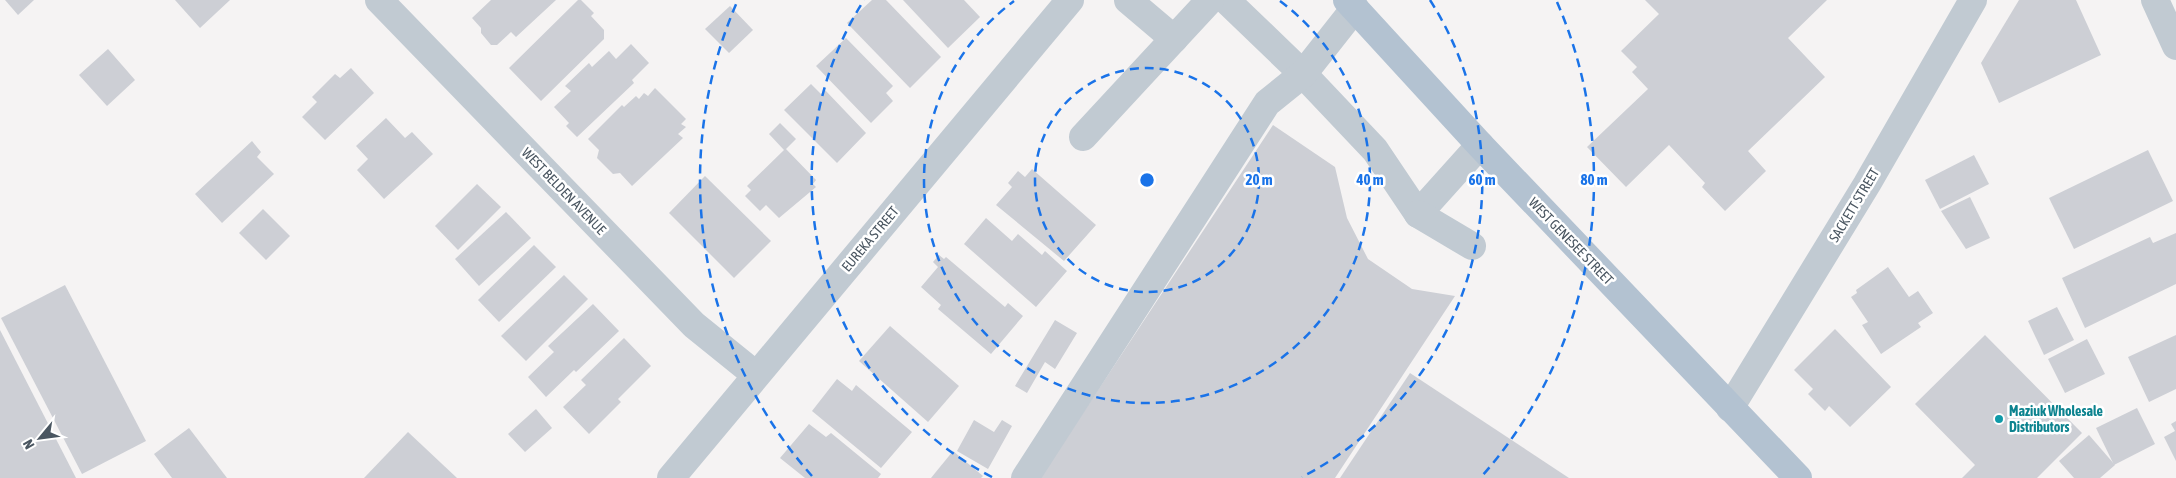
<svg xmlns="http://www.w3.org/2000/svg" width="2176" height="478" viewBox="0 0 2176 478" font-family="'Asap Condensed',sans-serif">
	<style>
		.building { fill: #cdcfd5 }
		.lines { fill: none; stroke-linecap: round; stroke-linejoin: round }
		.minor { stroke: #c1cad2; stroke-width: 28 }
		.major { stroke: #b3c2d1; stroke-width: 28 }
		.ring { fill: none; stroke: #1a73e8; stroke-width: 2.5; stroke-dasharray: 9 6 }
		.culture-dot { fill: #0f9aa8; stroke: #fff; stroke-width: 2 }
		.labels { text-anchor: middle; stroke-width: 5; stroke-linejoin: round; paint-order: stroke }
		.street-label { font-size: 14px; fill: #4a5661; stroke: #fff }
		.culture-label { font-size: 14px; font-weight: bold; fill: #0d838f; stroke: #fff; text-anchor: start }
		.centre { fill: #1a73e8; stroke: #fff; stroke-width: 2.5 }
		.ring-label { font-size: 15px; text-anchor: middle; font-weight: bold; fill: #1a73e8; stroke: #fff; stroke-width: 5; stroke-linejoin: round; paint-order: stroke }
	</style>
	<rect width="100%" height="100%" fill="#f5f3f3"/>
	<g class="building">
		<polygon points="5,0 34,0 18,15"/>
		<polygon points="175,0 230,0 200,28"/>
		<polygon points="491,0 556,0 516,37 511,32 497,45 491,45 481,33 481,28 472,18"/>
		<polygon points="578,0 581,0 594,13 591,16 604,30 604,39 541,101 509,68"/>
		<polygon points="872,0 886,0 941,57 910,88 847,23"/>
		<polygon points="903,0 964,0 980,17 948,48"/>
		<polygon points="1645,0 1827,0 1788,38 1825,77 1748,151 1766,171 1725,211 1702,187 1705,183 1669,145 1626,187 1587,147 1648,89 1632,72 1637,67 1621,51 1659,14"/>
		<polygon points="2019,0 2076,0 2101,55 1999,103 1981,63"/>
		<polygon points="730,6 753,30 729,53 705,29"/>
		<polygon points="846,38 893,86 886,93 893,101 871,123 816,66"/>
		<polygon points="631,44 649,63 632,80 634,83 577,137 566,126 569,123 554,107 571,91 565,86 589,63 592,67 609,51 616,59"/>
		<polygon points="108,49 135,80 107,106 79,75"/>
		<polygon points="351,68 374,93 325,140 302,117 317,102 312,97 335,74 340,78"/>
		<polygon points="811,84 821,94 825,90 866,133 837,163 784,110"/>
		<polygon points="655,88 686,119 681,124 686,127 678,134 683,138 632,186 620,173 613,174 597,158 599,150 588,139 622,105 624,107 636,96 639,99 644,93 648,96"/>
		<polygon points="386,118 405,138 412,132 433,154 384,199 357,170 368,159 356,146"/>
		<polygon points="780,123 796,139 786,149 816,180 813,184 816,187 779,218 766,205 760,211 745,196 751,190 747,186 784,150 769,134"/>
		<polygon points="1273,125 1335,167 1347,218 1368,259 1412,289 1455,296 1335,478 1040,478"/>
		<polygon points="252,141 261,152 257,157 274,174 222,223 195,194"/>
		<polygon points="2148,150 2173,201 2074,249 2049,198"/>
		<polygon points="1974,155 1989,184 1940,209 1925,180"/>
		<polygon points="1032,169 1096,225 1064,261 996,205 1012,187 1008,183 1018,171 1025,177"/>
		<polygon points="705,176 771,241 734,278 669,213"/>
		<polygon points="477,184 501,207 458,250 435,226"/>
		<polygon points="1970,197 1990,238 1966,249 1941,211"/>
		<polygon points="263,209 290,236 266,260 239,233"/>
		<polygon points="506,212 531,238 479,286 455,259"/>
		<polygon points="986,218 1012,241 1018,234 1042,255 1045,251 1067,271 1036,307 964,244"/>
		<polygon points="2176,233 2176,284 2085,328 2062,278 2150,237 2153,243"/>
		<polygon points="534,245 556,267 499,322 478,300"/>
		<polygon points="939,255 944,259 946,257 1005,307 1008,303 1023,316 991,354 938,309 941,305 921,287 938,267 933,262"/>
		<polygon points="1888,267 1909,297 1918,291 1933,313 1918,323 1921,327 1881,354 1862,325 1868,322 1851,297 1857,293 1856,290"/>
		<polygon points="564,275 588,299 526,361 501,336"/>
		<polygon points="65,285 146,441 82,474 1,318"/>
		<polygon points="593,304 619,331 576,372 574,370 546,397 528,377 554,352 548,346"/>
		<polygon points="2057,307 2074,340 2044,355 2028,321"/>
		<polygon points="1055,320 1077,333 1055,369 1045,362 1027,393 1015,386"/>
		<polygon points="890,326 959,386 928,422 859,361"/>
		<polygon points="1835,329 1891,387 1850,427 1829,406 1825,411 1808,394 1813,389 1794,370"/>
		<polygon points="0,330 76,478 0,478"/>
		<polygon points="1985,335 2082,433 2037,478 1962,478 1975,465 1915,404"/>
		<polygon points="2176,335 2176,389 2149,402 2128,357"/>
		<polygon points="624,338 651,366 618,399 621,402 589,434 563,407 586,385 581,380"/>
		<polygon points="2087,339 2105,374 2065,393 2048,359"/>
		<polygon points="1410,373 1569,478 1340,478"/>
		<polygon points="837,379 852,391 856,385 912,432 881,468 812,411"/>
		<polygon points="2137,408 2155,444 2114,465 2096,428"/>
		<polygon points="536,409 552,428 525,452 508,434"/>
		<polygon points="974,420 994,432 1002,420 1012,426 988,469 957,451"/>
		<polygon points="2176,421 2176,461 2164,437 2175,431 2171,424"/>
		<polygon points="809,424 826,437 831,433 881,474 878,478 805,478 780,458"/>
		<polygon points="189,428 227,478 172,478 154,454"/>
		<polygon points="408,432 457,478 364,478"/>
		<polygon points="2089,435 2115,465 2100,478 2074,478 2059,461"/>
		<polygon points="953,451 983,476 981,478 931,478"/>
	</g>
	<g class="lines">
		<g class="minor">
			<polyline points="379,0 694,325 756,375"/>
			<polyline points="1128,0 1174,39"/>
			<polyline points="1226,0 1303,74 1375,150 1418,214 1480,145"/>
			<polyline points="2155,0 2176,46"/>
			<polyline points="1083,137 1210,0"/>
			<polyline points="1418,214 1472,246"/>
			<polyline points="1730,408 1867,184 1973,0"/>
			<polyline points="671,478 1070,0"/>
			<polyline points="1025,478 1267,103 1303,74 1355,8"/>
		</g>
		<polyline class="major" points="1347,0 1480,145 1798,478"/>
	</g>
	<g class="ring">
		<circle cx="1147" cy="180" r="112"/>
		<path d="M1280 1A223 223 0 1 1 1014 1"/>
		<path d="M992 477A335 335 0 0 1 864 0M1430 0A335 335 0 0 1 1302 477"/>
		<path d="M812 476A447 447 0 0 1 737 2M1557 2A447 447 0 0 1 1482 476"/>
	</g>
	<circle class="culture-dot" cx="1999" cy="419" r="5"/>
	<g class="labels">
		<g class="street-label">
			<text transform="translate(564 191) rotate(46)" y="5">WEST BELDEN AVENUE</text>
			<text transform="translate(1854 205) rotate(-59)" y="5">SACKETT STREET</text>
			<text transform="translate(870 239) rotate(-50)" y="5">EUREKA STREET</text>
			<text transform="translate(1571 241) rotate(46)" y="5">WEST GENESEE STREET</text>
		</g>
		<g class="culture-label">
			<text x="2009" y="416">Maziuk Wholesale<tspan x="2009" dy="16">Distributors</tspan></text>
		</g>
	</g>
	<circle cx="1147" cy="180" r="8" class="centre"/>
	<g class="ring-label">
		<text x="1259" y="185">20 m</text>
		<text x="1370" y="185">40 m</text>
		<text x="1482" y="185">60 m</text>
		<text x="1594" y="185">80 m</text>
	</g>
	<g transform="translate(40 438) rotate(241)" stroke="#ffffff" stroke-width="4" paint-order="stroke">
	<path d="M0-4L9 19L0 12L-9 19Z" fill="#4a5661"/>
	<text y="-8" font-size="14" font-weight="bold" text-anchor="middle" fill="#4a5661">N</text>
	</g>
</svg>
